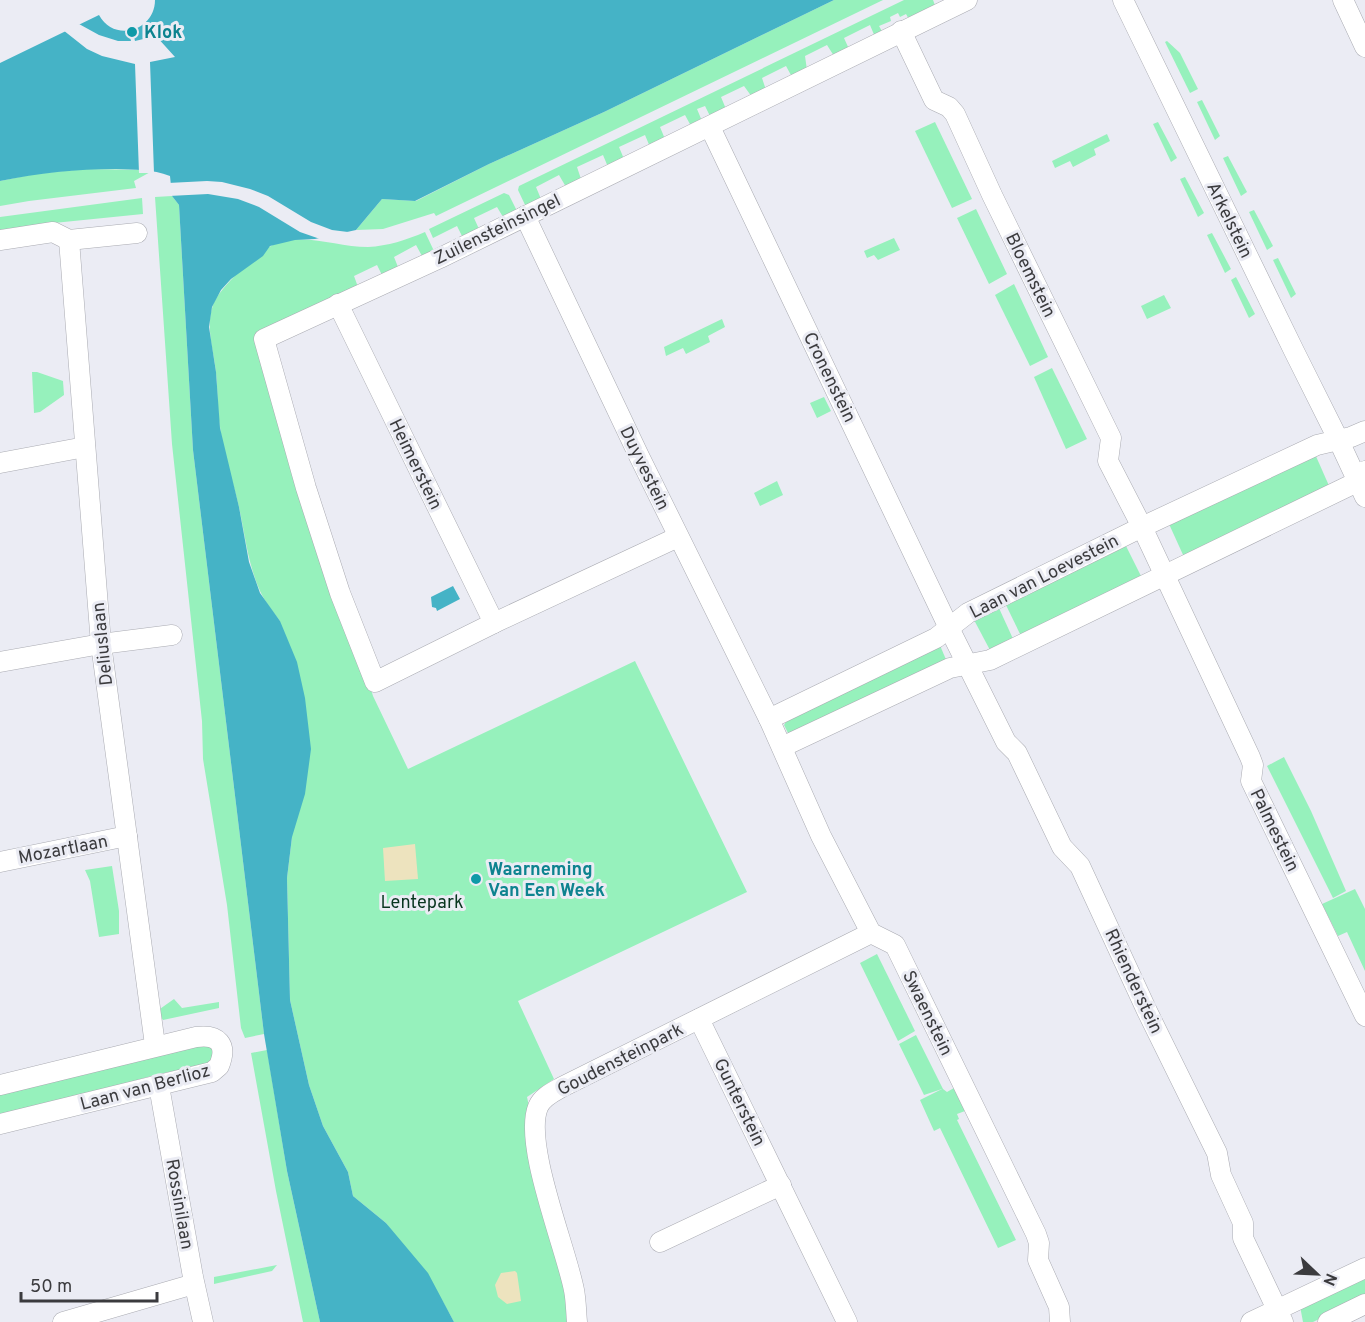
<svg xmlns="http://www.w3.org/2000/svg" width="1365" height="1322" viewBox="0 0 1365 1322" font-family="Overpass,sans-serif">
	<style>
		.green { fill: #96f1bc }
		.sand { fill: #ede3be }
		.water { fill: #45b3c6 }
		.pier { fill: #ebecf4 }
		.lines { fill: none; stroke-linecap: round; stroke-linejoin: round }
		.street-casing { stroke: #aaabb2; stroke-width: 21 }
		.street { stroke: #fff; stroke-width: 20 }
		.culture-dot { fill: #0f9aa8; stroke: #ebecf4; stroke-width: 2 }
		.labels { text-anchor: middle; stroke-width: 6; stroke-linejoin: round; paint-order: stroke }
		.culture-label { font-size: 18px; font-weight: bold; fill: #0d838f; stroke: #ebecf4; text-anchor: start }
		.street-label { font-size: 18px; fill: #3b3b3e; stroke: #ebecf4 }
		.park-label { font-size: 18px; fill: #093620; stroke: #ebecf4 }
	</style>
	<rect width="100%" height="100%" fill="#ebecf4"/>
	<g class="green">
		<polygon points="834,0 883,0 436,216 434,213 383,229 356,230 382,199 416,201 489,164 604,112"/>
		<polygon points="904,0 933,0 936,8 910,21 906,14 900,17 898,13 890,17 891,21 879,26 883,33 875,37 870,25 844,38 849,49 834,56 827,45 805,56 807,70 792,77 786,66 762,78 766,90 752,97 744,86 721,97 726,109 710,116 705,106 697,109 702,121 691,126 685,115 660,127 665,139 650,147 645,135 619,147 624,159 608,167 603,155 577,167 581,179 566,187 559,175 536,187 541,199 526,207 518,190 519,186"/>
		<polygon points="1167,41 1180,53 1198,89 1190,93 1165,42"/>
		<polygon points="1202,100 1220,136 1215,140 1197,102"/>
		<polygon points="935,122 972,199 952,208 915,131"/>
		<polygon points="1158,122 1177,158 1171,162 1153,124"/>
		<polygon points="1107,134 1110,141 1094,149 1096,155 1073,167 1070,161 1055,168 1052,161"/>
		<polygon points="1228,156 1247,192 1241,196 1223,158"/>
		<polygon points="84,169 154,170 134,181 136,188 29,201 0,206 0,181 34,174"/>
		<polygon points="1185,177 1204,213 1198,217 1180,179"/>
		<polygon points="504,193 509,195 517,211 503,217 497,207 474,218 479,229 462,236 457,226 433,238 429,229"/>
		<polygon points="172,196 179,205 193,450 264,1034 245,1038 241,1028 227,905 203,759 202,721 172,444 155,197"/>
		<polygon points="142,198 143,214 34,225 0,230 0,217"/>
		<polygon points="976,209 1007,274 989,284 957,218"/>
		<polygon points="1254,210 1273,246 1267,250 1249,212"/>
		<path d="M 425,232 L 434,251 L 422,256 L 416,245 L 394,257 L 398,267 L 382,275 L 377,265 L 354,276 L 358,287 L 265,333 L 373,696 L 408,769 L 635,661 L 747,892 L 518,1001 L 554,1079 L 527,1097 L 529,1106 L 527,1108 L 574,1322 L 454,1322 L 443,1302 L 386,1223 L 353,1196 L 348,1172 L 323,1126 L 309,1085 L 290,1000 L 287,878 L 292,837 L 280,621 C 273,612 265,602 260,591 C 248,564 245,535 239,507 C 233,481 223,454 220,427 C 217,409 218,391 216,373 C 214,351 205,327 213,305 C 219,288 254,256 269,247 C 300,230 335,247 368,247 C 388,246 406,240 425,232 Z"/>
		<polygon points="1212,233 1231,269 1225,273 1207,235"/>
		<polygon points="894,238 900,250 878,260 874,255 867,258 864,251"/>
		<polygon points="1278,258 1296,294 1291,298 1273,260"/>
		<polygon points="1236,277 1255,314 1249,318 1231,280"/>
		<polygon points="1014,284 1048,357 1030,366 995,295"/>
		<polygon points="1164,295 1171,308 1147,319 1141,306"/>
		<polygon points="722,319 725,327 708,336 710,342 686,354 683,348 666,356 664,347"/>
		<polygon points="1052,368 1087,439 1066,449 1034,377"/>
		<polygon points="32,372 37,372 63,381 64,395 40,412 34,413"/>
		<polygon points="824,397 831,411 817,418 810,403"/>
		<polygon points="1315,454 1330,488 1184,557 1169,524"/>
		<polygon points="777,481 783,495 760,506 754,493"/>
		<polygon points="1125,544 1144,582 1022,638 1005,603"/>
		<polygon points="998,606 1014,641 991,652 973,618"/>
		<polygon points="939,643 947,662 795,734 788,733 784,725 790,716"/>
		<polygon points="1284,757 1311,811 1346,891 1333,898 1267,766"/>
		<polygon points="112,866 119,911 119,934 99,937 90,881 85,870"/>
		<polygon points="1355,889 1365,909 1365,971 1347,932 1338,936 1322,904"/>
		<polygon points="877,954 915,1031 898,1041 860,963"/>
		<polygon points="174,999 182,1008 219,1002 219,1008 163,1020 157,1011"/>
		<polygon points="916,1035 943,1089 947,1092 954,1088 965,1111 957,1114 959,1119 957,1120 1016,1240 998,1248 940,1128 934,1131 920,1100 942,1089 924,1095 899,1044"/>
		<polygon points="194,1043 212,1047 215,1056 211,1063 155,1075 0,1118 0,1092"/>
		<polygon points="267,1050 287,1171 320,1322 303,1322 276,1191 251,1053"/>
		<polygon points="277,1265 272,1271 214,1284 214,1277"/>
		<polygon points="1365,1273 1365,1297 1313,1322 1303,1322 1300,1306"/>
	</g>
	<g class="sand">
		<polygon points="415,844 418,879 385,881 383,848"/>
		<polygon points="515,1271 517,1273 521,1301 507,1304 498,1297 495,1285 501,1273"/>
	</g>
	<g class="water">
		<path d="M 155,0 L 834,0 L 604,112 L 489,164 L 415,201 L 382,199 L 356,230 L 315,239 L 295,240 L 270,246 L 263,256 L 231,279 L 221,290 L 212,307 L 209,327 L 216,372 L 220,428 L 239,507 L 249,562 L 260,593 L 280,621 L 297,662 L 305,698 L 311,749 L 305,794 L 292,837 L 287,878 L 290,1000 L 309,1085 L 323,1126 L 348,1172 L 353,1196 L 386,1223 L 428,1273 L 454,1322 L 320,1322 L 287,1171 L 264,1034 L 193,450 L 179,205 L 172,196 L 170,176 C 152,169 135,170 116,169 C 76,169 39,173 0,181 L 0,63 L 99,15 C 114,43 155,31 155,0 Z"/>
		<polygon points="453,586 460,599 437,611 436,608 432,607 431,597"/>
	</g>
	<g class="pier">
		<polygon points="79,24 99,35 118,41 131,41 130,37 134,37 135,41 156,36 175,57 150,62 154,173 139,173 135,64 102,56 87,49 63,30"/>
		<polygon points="207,181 222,182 250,189 268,196 311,222 332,230 356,233 323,240 300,232 259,207 238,199 208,194 169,196 168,183"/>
	</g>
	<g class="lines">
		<g class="street-casing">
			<g id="street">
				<polyline points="1123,0 1294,351 1338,439 1365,497"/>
				<polyline points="1343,0 1365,47"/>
				<polyline points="901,31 934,100 949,107 955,114 992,195 1111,438 1108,461 1142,527 1250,757 1253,765 1251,781 1365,1016"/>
				<polyline points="710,127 949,628 1006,742 1017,753 1062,847 1080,866 1147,1011 1217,1153 1221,1175 1243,1223 1243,1238 1283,1322"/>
				<polyline points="525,216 639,456 769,719 821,836 871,933 895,945 1036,1234 1039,1243 1038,1260 1059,1307 1060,1322"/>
				<polyline points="0,240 53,232 69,240 137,233"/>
				<polyline points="69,240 101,644 155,1045"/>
				<polyline points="338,304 494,623"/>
				<polyline points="0,463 85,447"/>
				<polyline points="678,537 494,623 375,682 340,593 306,488 264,339 440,258 967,0"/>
				<polyline points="0,662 101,644 172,635"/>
				<polyline points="769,719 936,638 968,613 1142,527 1317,445 1351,437 1365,431"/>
				<polyline points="782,747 950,668 990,660 1357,482 1365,471"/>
				<polyline points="0,862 127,836"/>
				<polyline points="699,1019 847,1322"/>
				<path d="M 0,1085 L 196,1037 C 218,1034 228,1044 219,1066 L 212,1072 L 0,1124"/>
				<polyline points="159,1086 193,1277 203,1322"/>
				<polyline points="660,1242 781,1185"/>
				<polyline points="63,1322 194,1284"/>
				<path d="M 577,1322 C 576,1311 576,1300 574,1290 C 566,1248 523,1144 538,1107 C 542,1097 553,1092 562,1087 L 871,933"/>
				<polyline points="1251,1322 1365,1268"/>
				<polyline points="1328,1322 1365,1304"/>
			</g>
		</g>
		<use href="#street" class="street"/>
	</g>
	<g class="culture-dot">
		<circle cx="132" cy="32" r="6"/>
		<circle cx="476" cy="879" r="6"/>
	</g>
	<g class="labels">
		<g class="culture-label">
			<text x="144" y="38">Klok</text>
			<text x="488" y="875">Waarneming<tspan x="488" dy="21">Van Een Week</tspan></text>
		</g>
		<g class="street-label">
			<text transform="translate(1230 220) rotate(64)" y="6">Arkelstein</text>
			<text transform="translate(497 229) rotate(-26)" y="6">Zuilensteinsingel</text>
			<text transform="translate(1031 275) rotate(64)" y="6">Bloemstein</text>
			<text transform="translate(830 377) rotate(64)" y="6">Cronenstein</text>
			<text transform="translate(416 464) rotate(64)" y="6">Heimerstein</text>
			<text transform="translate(645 468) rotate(64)" y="6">Duyvestein</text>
			<text transform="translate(1044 576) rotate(-27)" y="6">Laan van Loevestein</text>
			<text transform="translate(102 644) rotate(-96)" y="6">Deliuslaan</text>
			<text transform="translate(1275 830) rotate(64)" y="6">Palmestein</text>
			<text transform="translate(63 849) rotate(-11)" y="6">Mozartlaan</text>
			<text transform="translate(1134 981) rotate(65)" y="6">Rhienderstein</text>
			<text transform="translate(928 1013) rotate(64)" y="6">Swaenstein</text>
			<text transform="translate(620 1059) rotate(-27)" y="6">Goudensteinpark</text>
			<text transform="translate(145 1087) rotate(-15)" y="6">Laan van Berlioz</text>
			<text transform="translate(740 1102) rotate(64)" y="6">Gunterstein</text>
			<text transform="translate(180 1204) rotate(80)" y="6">Rossinilaan</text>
		</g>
		<g class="park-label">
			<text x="422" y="908">Lentepark</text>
		</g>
	</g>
	<g transform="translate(1317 1274) rotate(113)" stroke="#ebecf4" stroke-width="4.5" paint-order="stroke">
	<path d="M0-4.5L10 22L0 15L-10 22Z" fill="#3b3b3e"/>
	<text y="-9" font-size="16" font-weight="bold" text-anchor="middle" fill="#3b3b3e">N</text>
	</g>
	<path d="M21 1292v9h136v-9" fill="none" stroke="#3b3b3e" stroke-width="3"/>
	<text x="30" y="1292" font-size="18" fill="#3b3b3e" stroke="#ebecf4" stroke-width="4.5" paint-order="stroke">50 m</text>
</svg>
